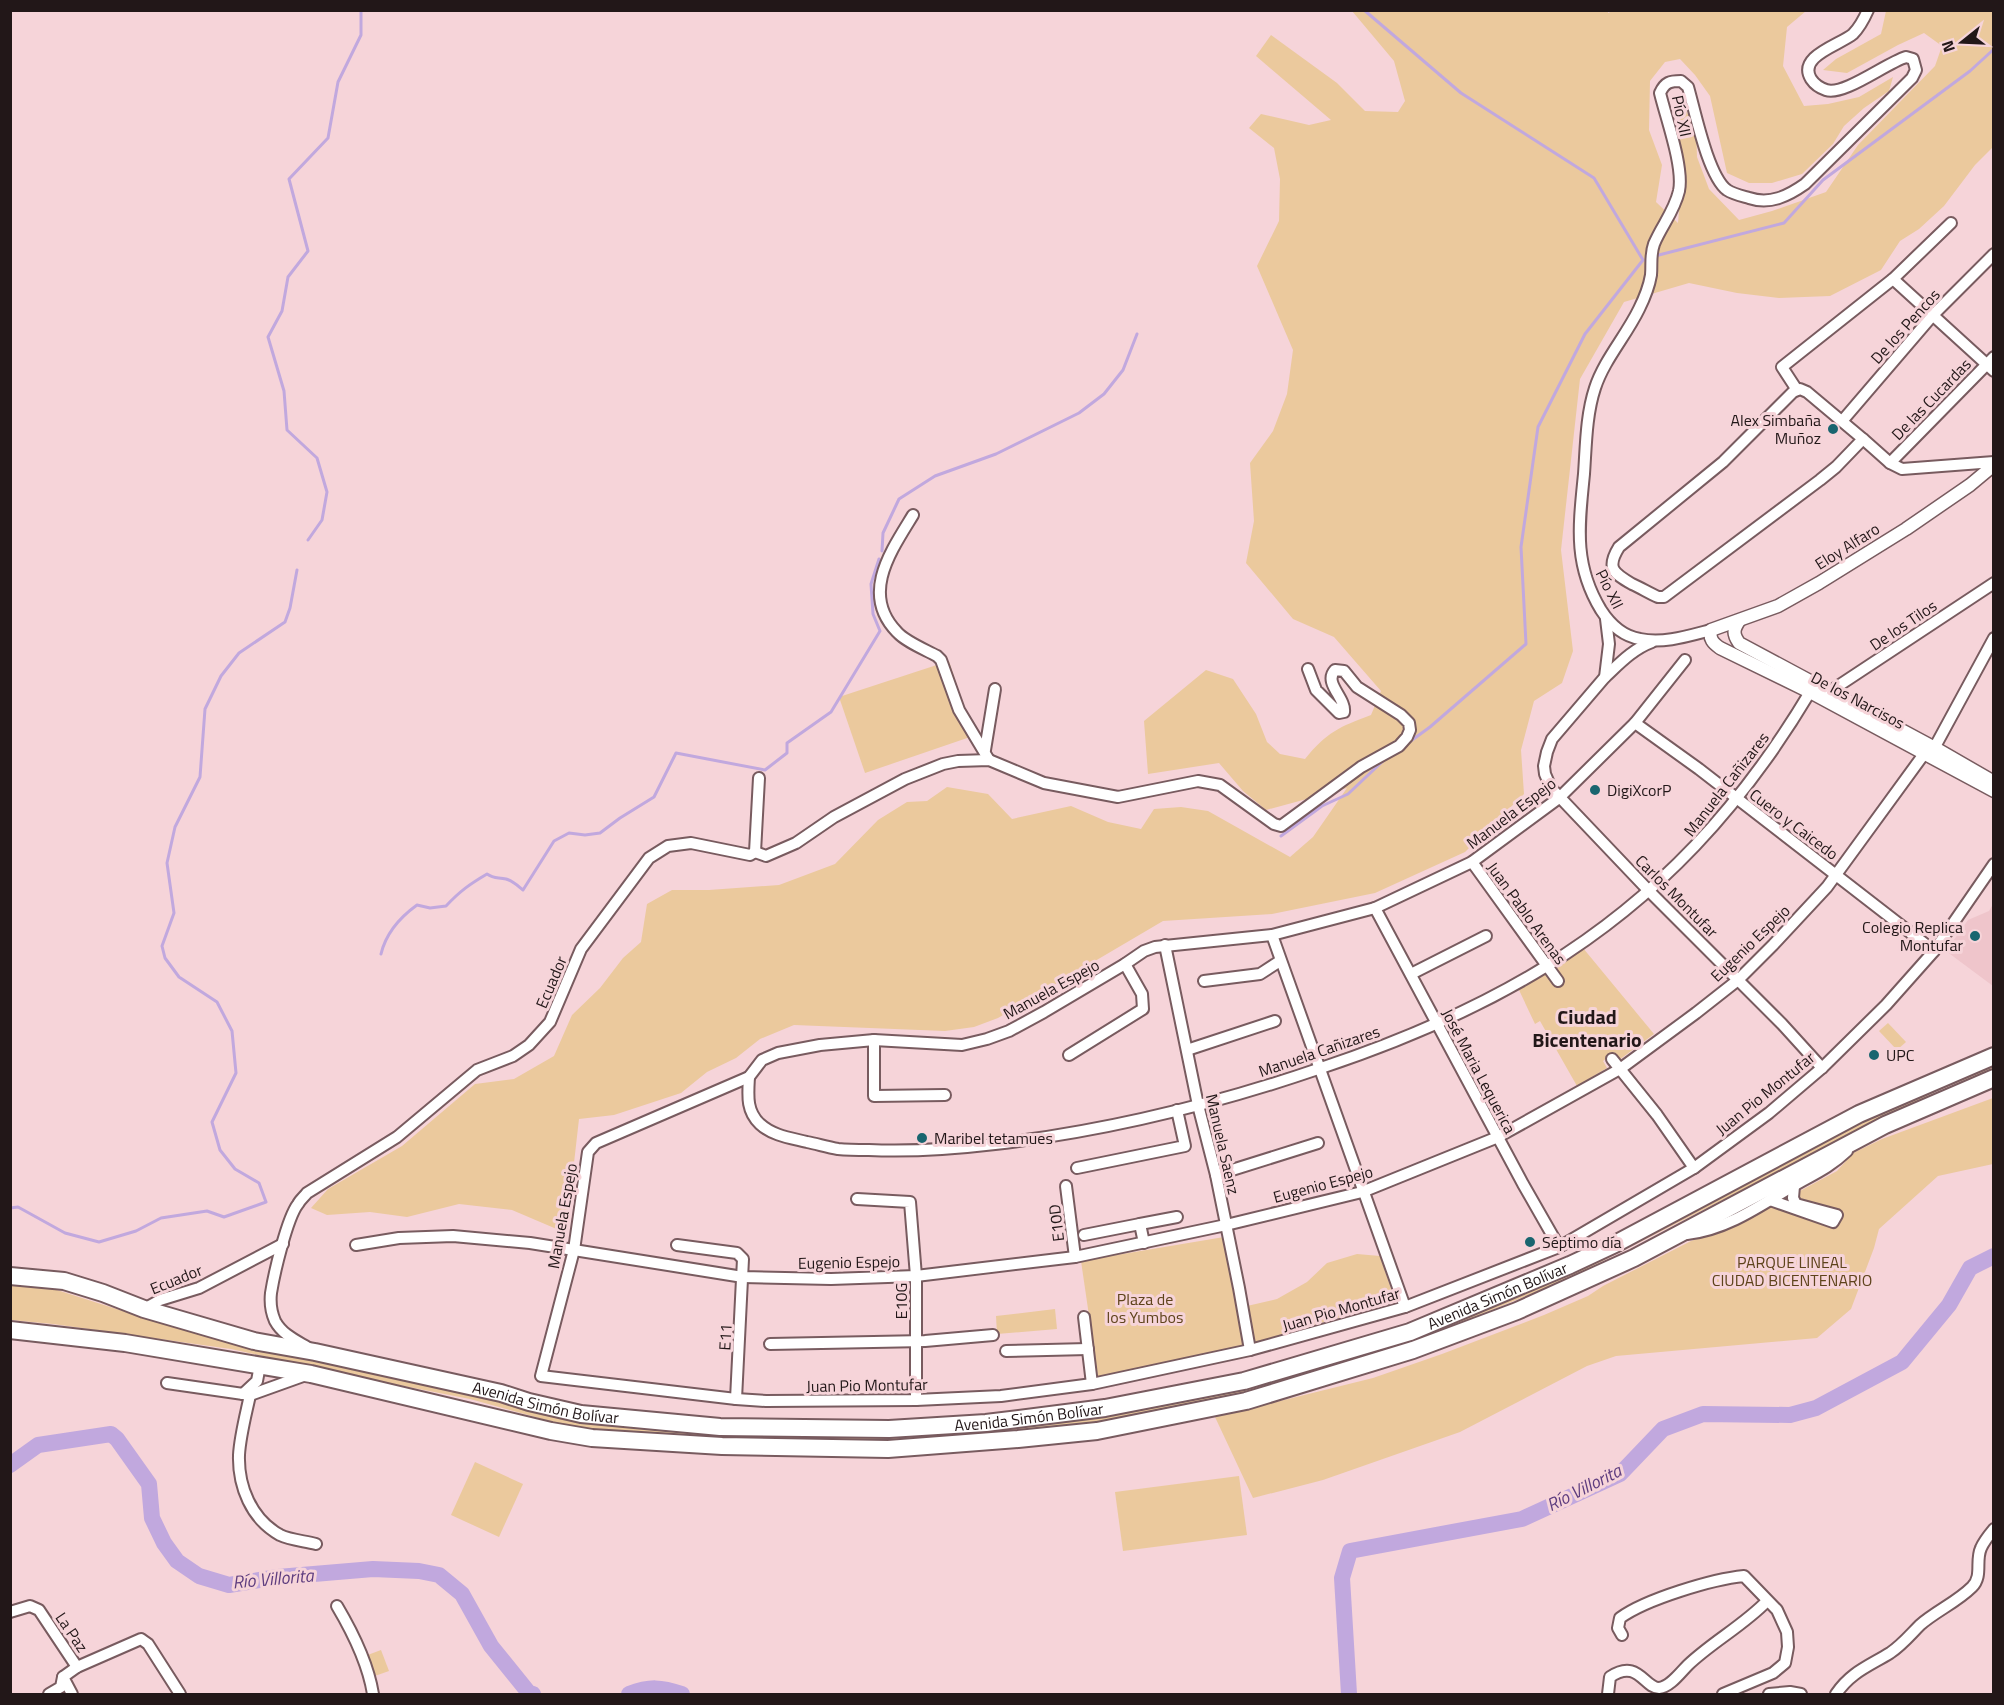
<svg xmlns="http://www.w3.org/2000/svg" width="2004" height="1705" viewBox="0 0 2004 1705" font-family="'Titillium Web',sans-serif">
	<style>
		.built { fill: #efc5cb }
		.green { fill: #ebc99d }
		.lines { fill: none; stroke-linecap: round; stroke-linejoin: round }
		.stream { stroke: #c1a8de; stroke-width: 3 }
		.river { stroke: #c1a8de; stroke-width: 16 }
		.minor-casing { stroke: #785b5f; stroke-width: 14 }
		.tertiary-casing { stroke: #785b5f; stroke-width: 15 }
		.trunk-casing { stroke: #785b5f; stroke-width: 20 }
		.minor { stroke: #fff; stroke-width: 10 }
		.tertiary { stroke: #fff; stroke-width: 12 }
		.trunk { stroke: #fff; stroke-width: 16 }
		.poi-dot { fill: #19656f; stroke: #f6d4d9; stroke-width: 2 }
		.labels { text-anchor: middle; stroke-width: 6; stroke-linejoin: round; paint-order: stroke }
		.street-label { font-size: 16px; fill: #221718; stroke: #f6d4d9 }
		.poi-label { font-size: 16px; fill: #221718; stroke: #f6d4d9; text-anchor: start }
		.park-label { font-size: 16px; fill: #5e431b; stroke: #f6d4d9 }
		.water-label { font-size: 18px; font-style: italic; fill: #5e3d7f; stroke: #f6d4d9 }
		.quarter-label { font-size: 20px; font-weight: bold; fill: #221718; stroke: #f6d4d9 }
	</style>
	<rect width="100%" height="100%" fill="#f6d4d9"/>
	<polygon class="built" points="1993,904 1993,986 1946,951 1968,920 1989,911"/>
	<g class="green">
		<path d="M 1608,10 L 1608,13 L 1615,10 L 1806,11 L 1787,27 L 1783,66 L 1804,106 L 1828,104 L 1859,97 L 1893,77 L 1889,91 L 1864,108 L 1844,126 L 1833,144 L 1802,174 L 1772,183 L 1749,183 L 1727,173 L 1710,96 L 1695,75 L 1680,59 L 1665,62 L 1650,81 L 1649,130 L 1662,165 L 1656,202 L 1678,223 L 1681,187 L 1678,109 L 1686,111 L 1696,127 L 1697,157 L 1709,189 L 1739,220 L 1772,211 L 1826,192 L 1858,145 L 1935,66 L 1942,46 L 1924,33 L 1898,45 L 1847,73 L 1823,70 L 1836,59 L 1881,34 L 1886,11 L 1993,11 L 1993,147 L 1975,165 L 1944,206 L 1919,229 L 1900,241 L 1881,270 L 1830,296 L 1779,298 L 1737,293 L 1689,283 L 1624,302 L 1580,379 L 1561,550 L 1573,651 L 1562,683 L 1534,701 L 1521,750 L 1524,794 L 1465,852 L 1375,893 L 1272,914 L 1163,921 L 998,1018 L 974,1027 L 945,1031 L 794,1025 L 760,1039 L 736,1058 L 707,1072 L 681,1093 L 614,1115 L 579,1119 L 566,1233 L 512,1210 L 459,1204 L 407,1217 L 370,1212 L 327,1215 L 311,1208 L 328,1189 L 402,1146 L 475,1084 L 514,1079 L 554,1056 L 572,1015 L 600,988 L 623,958 L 641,942 L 647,904 L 672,890 L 709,890 L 779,885 L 835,864 L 878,820 L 907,802 L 927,801 L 947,787 L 988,794 L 1012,819 L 1071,806 L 1108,822 L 1141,829 L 1154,809 L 1181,807 L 1208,811 L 1290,857 L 1313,837 L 1347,788 L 1266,810 L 1243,791 L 1219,763 L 1148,774 L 1144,721 L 1206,670 L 1233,679 L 1256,714 L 1267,742 L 1280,754 L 1305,759 C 1327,732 1339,727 1371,715 L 1381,691 L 1334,637 L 1293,619 L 1246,563 L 1254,521 L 1250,463 L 1273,431 L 1287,394 L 1293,350 L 1257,266 L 1279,221 L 1280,179 L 1274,148 L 1249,128 L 1261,114 L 1309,125 L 1331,120 L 1256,56 L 1271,35 L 1337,83 L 1365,111 L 1398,112 L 1405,101 L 1394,61 L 1352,11 Z"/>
		<polygon points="949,661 973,736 865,773 839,697"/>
		<polygon points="1583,948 1654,1034 1619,1060 1614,1053 1603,1061 1607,1068 1577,1086 1540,1021 1535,1024 1519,990"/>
		<polygon points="1888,1023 1906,1042 1897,1050 1879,1031"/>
		<polygon points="1993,1063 1993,1068 1935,1092 1587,1269 1531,1294 1410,1343 1251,1391 1111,1420 1050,1430 922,1441 776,1441 608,1431 557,1423 470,1399 368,1379 231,1349 53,1324 11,1320 10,1284 57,1290 173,1327 270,1352 471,1393 558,1416 609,1426 726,1434 830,1437 923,1434 1048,1425 1111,1415 1220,1393 1353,1357"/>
		<polygon points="1993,1098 1993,1164 1938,1176 1879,1229 1874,1248 1851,1309 1817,1338 1616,1356 1587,1366 1460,1432 1323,1480 1253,1498 1215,1417 1373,1378 1442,1354 1544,1315 1588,1296 1603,1286 1691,1241 1731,1228 1837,1171 1853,1153 1882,1139"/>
		<polygon points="1224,1237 1243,1345 1098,1377 1081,1261"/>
		<polygon points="1357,1254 1380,1256 1395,1301 1253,1343 1247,1306 1277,1299 1307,1282 1327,1263"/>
		<polygon points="1055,1309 1057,1329 997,1334 996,1316"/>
		<polygon points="475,1462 523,1484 499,1537 451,1515"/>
		<polygon points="1239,1476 1247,1535 1123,1551 1115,1492"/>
		<polygon points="381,1650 389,1671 372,1677 365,1656"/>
	</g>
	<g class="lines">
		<g class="stream">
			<polyline points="1364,10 1461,93 1594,178 1643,260 1585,334 1538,427 1521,547 1526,644 1430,727 1408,743"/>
			<polyline points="1655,256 1784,223 1823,180 1970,71 1994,49"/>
			<polyline points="308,540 322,520 327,492 317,458 287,430 284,391 268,337 282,311 288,277 308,251 289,179 328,138 338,82 361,35 361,10"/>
			<polyline points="882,551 883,533 899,499 935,476 996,454 1079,413 1104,394 1123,370 1137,334"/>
			<polyline points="1281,836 1322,806 1348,794 1383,761"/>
			<path d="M 381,954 C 386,933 399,918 417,905 L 430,908 L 446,906 C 460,891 470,884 487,874 C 494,879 498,877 506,879 C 513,881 518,886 523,890 L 554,841 L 569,833 L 585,835 L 600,833 L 620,818 L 654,797 L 676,753 L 765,770 L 787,753 L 787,743 L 831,712 L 880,631 L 873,614 L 871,584 L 879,559"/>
			<polyline points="10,1208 18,1207 65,1233 99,1242 136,1231 161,1218 207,1211 224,1217 266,1202 259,1183 235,1169 220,1150 212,1122 236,1073 232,1031 217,1002 179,977 165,958 162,946 174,913 167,863 175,827 200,777 205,709 221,676 239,653 285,622 290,608 297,570"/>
		</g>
		<g class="river">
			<polyline points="10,1465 38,1445 111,1434 117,1439 149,1484 152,1518 164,1543 177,1561 199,1576 229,1585 278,1577 373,1569 419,1571 439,1575 462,1594 491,1646 529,1693 533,1694"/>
			<path d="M 629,1694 C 650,1686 661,1687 682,1694"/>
			<polyline points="1349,1694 1342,1578 1350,1551 1522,1519 1620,1474 1663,1429 1703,1414 1790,1415 1816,1408 1902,1362 1949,1305 1970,1268 1994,1256"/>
		</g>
		<g class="minor-casing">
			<g id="minor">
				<polyline points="1893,279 1994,371"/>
				<path d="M 1800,389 L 1807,392 L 1863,439 L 1836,467 L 1820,480 L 1664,597 L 1658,597 C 1649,593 1641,588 1632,584 C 1613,573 1606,568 1619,547 L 1723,462 L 1793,392 Z"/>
				<polyline points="1797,390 1782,367 1893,279 1951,223"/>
				<polyline points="1843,420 1933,315 1994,254"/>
				<polyline points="1863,439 1890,463 1902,469 1994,462"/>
				<polyline points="1890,463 1994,357"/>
				<path d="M 913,515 C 891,551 860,594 897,632 C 906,642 924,649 937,656 L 941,660 L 959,710 L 989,760"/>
				<polyline points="1606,619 1609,644 1605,677 1552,739 1547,752 1544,766 1545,774 1551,788 1649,891 1782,1024 1822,1068"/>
				<path d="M 1711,630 C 1688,636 1663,644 1640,639 C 1622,636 1610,624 1601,610 C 1573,564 1579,525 1584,474 C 1586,446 1586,415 1595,388 C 1604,360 1626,336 1639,309 C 1644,299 1649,287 1651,275 C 1652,264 1650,255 1654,244 C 1662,225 1674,212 1679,191 C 1684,167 1666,118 1660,93 C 1665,82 1670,81 1681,81 L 1688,87 C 1695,111 1708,176 1727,190 C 1733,194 1742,196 1749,198 C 1770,205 1788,196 1805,184 L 1912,78 L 1916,70 L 1913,59 L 1906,57 C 1886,63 1844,96 1826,90 C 1820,88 1815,85 1811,79 C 1797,56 1840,45 1853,34 C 1860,27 1864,19 1868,10"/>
				<polyline points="1685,660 1635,723 1559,798 1472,862 1375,908 1272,935 1155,947 1144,951 1125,964 1044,1012 1009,1031 987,1039 962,1045 874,1040 820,1045 778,1053 762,1060 749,1077 596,1143 588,1152 574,1250 541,1376 736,1399 766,1401 916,1400 1001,1396 1092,1384 1250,1350 1405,1307 1559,1247 1694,1168 1769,1113 1822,1068 1886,1005 1934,951 1994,864"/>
				<path d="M 1605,677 C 1620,663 1633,649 1652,642"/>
				<polyline points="1829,692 1994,583"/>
				<polyline points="1635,723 1699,769 1934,951"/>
				<polyline points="985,750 995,689"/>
				<polyline points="1931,754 1994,638"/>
				<polyline points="755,852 759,778"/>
				<polyline points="1472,862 1558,981"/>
				<polyline points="1375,908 1523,1184 1559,1247"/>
				<polyline points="1272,935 1405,1307"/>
				<polyline points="1165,945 1198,1105 1216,1175 1239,1288 1250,1350"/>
				<polyline points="1411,974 1486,936"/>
				<polyline points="1204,981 1260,974 1280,961"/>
				<polyline points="874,1040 874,1096 945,1095"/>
				<polyline points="1187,1050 1275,1021"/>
				<polyline points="1069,1055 1143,1009 1142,994 1125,964"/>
				<polyline points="1612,1059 1657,1115 1694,1168"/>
				<path d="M 749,1077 C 748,1095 746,1111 760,1124 C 773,1136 791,1138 807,1142 C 817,1144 827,1147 838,1149 C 848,1150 859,1150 869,1150 C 912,1152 953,1149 995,1144 C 1106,1131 1216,1104 1321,1068 C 1399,1042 1475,1010 1545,967 C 1659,897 1742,806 1810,692"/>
				<polyline points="1077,1168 1185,1146 1177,1110"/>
				<polyline points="1216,1175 1318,1143"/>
				<polyline points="1066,1186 1075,1257"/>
				<polyline points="857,1199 910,1202 916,1276 916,1400"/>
				<polyline points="1770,1200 1833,1222 1837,1215 1796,1204 1793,1198 1794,1186"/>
				<polyline points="1140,1224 1177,1217"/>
				<path d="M 1687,1234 C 1726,1230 1760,1206 1793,1186 C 1814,1174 1829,1168 1847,1151"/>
				<polyline points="1084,1235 1140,1224 1144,1243"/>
				<polyline points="356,1245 399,1238 453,1236 530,1243 743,1277 831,1279 916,1276 1075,1257 1226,1225 1362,1192 1498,1137 1620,1069 1696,1013 1738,980 1773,945 1827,887 1924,754"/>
				<polyline points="677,1245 737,1253 743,1259 736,1399"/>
				<polyline points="144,1309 160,1300 199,1288 283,1244"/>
				<polyline points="1084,1317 1092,1384"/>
				<polyline points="770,1344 925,1341 993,1335"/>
				<path d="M 307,1347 C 295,1340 282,1334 275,1321 C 271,1312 270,1302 271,1293 C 274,1274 287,1218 298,1204 C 300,1200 304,1197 307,1193 L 397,1137 L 477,1070 L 513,1056 L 529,1045 L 550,1022 L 581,949 L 649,858 L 668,846 L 691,843 L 750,855 L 755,852 L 766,856 L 796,843 L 834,817 L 905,779 L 943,764 L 958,761 L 989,760 L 1044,783 L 1118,797 L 1198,781 L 1220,785 L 1274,824 L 1281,826 L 1361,767 L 1399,746 L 1407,737 L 1410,730 L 1409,723 L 1401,715 L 1357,687 L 1344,671 L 1335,670 C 1323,683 1346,698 1344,712 L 1339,713 L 1316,690 L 1308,669"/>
				<polyline points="1006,1351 1088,1349"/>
				<polyline points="167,1383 250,1395 306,1375"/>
				<polyline points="243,1394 257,1381 260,1365"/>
				<path d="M 250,1395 C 246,1414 240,1436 239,1455 C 238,1486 251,1519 280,1535 C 290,1540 305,1541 316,1544"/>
				<path d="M 337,1606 C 353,1633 368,1663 373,1694"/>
				<polyline points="10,1612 30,1606 39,1610 77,1667"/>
				<path d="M 1622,1635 L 1618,1628 L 1620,1618 C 1646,1599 1713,1579 1744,1576 L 1777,1610 L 1787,1632 L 1788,1647 L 1785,1663 L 1773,1673 L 1723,1694"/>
				<polyline points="63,1677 72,1694"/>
				<polyline points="49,1694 61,1687 63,1677 77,1667 141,1639 148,1644 180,1694"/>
				<path d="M 1608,1694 L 1610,1677 C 1638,1658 1644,1688 1659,1688 C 1670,1687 1680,1673 1688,1665 C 1712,1642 1744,1625 1767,1601"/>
				<polyline points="1769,1694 1790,1692 1801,1694"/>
				<path d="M 1836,1694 C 1851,1672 1869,1666 1890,1653 C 1902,1645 1910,1635 1920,1625 C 1936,1611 1957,1602 1972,1587 C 1983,1576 1975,1561 1981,1548 C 1984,1541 1989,1535 1994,1529"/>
			</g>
		</g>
		<g class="tertiary-casing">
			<g id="tertiary">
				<path d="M 1994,465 L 1970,485 L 1906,529 L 1819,583 L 1778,606 L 1711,630 C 1709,639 1713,643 1720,648 L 1810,692 L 1994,791"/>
				<path d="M 1739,621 C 1733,630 1733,634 1739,643 L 1935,748 L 1994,782"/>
			</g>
		</g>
		<g class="trunk-casing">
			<g id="trunk">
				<path id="s1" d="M 10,1276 L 64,1281 L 103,1293 L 144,1309 L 254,1341 L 315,1352 L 501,1393 L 529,1402 L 581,1414 L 720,1427 L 889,1429 L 986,1423 L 1105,1408 L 1244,1381 L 1410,1332 L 1570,1265 L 1615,1244 L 1859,1114 L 1994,1056"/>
				<polyline points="10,1330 125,1343 311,1374 551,1431 592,1438 722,1446 888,1449 1018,1439 1097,1431 1246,1401 1413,1350 1517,1311 1634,1258 1885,1125 1994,1078"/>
			</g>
		</g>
		<use href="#minor" class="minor"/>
		<use href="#tertiary" class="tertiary"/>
		<use href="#trunk" class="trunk"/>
	</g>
	<g class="poi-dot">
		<circle cx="1833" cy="429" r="6"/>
		<circle cx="1595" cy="790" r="6"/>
		<circle cx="1975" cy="936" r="6"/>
		<circle cx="1874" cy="1055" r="6"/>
		<circle cx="922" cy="1138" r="6"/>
		<circle cx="1530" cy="1242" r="6"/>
	</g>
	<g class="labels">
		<g class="street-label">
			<text transform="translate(1682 116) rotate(78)" y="6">Pío XII</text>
			<text transform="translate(1905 326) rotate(-48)" y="6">De los Pencos</text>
			<text transform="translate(1931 399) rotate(-46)" y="6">De las Cucardas</text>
			<text transform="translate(1847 546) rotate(-32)" y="6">Eloy Alfaro</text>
			<text transform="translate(1610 589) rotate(63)" y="6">Pío XII</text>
			<text transform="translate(1903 625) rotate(-34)" y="6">De los Tilos</text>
			<text transform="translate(1858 700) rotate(28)" y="6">De los Narcisos</text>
			<text transform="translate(1726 784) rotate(-52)" y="6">Manuela Cañizares</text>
			<text transform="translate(1511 813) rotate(-37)" y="6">Manuela Espejo</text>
			<text transform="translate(1794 824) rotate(37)" y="6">Cuero y Caicedo</text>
			<text transform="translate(1677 896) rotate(45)" y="6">Carlos Montufar</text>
			<text transform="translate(1527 913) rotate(54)" y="6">Juan Pablo Arenas</text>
			<text transform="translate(1750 943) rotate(-44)" y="6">Eugenio Espejo</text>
			<text transform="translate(551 982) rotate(-67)" y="6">Ecuador</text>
			<text transform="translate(1051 989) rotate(-29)" y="6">Manuela Espejo</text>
			<text transform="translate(1319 1051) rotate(-19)" y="6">Manuela Cañizares</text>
			<text transform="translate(1479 1071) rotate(62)" y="6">José Maria Lequerica</text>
			<text transform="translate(1765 1093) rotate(-39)" y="6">Juan Pio Montufar</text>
			<text transform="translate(1223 1144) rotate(77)" y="6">Manuela Saenz</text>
			<text transform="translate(1323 1184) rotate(-15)" y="6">Eugenio Espejo</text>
			<text transform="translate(562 1216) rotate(-80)" y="6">Manuela Espejo</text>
			<text transform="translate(1056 1223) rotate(-97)" y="6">E10D</text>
			<text transform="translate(849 1262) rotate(-1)" y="6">Eugenio Espejo</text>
			<text transform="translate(176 1279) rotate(-22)" y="6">Ecuador</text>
			<text dy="6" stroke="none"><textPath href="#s1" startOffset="1524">Avenida Simón Bolívar</textPath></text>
			<text transform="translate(901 1301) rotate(-90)" y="6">E10G</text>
			<text transform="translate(1341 1309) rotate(-16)" y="6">Juan Pio Montufar</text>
			<text transform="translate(725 1337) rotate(-87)" y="6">E11</text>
			<text transform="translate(867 1385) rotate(-1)" y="6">Juan Pio Montufar</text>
			<text dy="6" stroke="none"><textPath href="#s1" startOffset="552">Avenida Simón Bolívar</textPath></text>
			<text dy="6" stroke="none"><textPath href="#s1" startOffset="1038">Avenida Simón Bolívar</textPath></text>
			<text transform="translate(72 1632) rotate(56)" y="6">La Paz</text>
		</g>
		<g class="poi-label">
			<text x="1821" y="426" text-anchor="end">Alex Simbaña<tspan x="1821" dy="18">Muñoz</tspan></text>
			<text x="1607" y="796">DigiXcorP</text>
			<text x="1963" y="933" text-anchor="end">Colegio Replica<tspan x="1963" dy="18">Montufar</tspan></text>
			<text x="1886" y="1061">UPC</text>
			<text x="934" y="1144">Maribel tetamues</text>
			<text x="1542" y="1248">Séptimo día</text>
		</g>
		<g class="park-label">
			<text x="1792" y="1268">PARQUE LINEAL<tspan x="1792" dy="18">CIUDAD BICENTENARIO</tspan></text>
			<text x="1145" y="1305">Plaza de<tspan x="1145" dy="18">los Yumbos</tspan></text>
		</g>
		<g class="water-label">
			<text transform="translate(1584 1488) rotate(-27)" y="6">Río Villorita</text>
			<text transform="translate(273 1579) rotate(-5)" y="6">Río Villorita</text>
		</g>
		<g class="quarter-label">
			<text x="1587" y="1024">Ciudad<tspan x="1587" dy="23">Bicentenario</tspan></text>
		</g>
	</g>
	<rect width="2004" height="1705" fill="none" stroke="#221718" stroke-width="24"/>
	<g transform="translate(1962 42) rotate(252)" stroke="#f6d4d9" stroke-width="4.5" paint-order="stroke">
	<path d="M0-4.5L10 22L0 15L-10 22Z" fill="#221718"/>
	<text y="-9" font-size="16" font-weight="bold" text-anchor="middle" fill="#221718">N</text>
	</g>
</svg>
